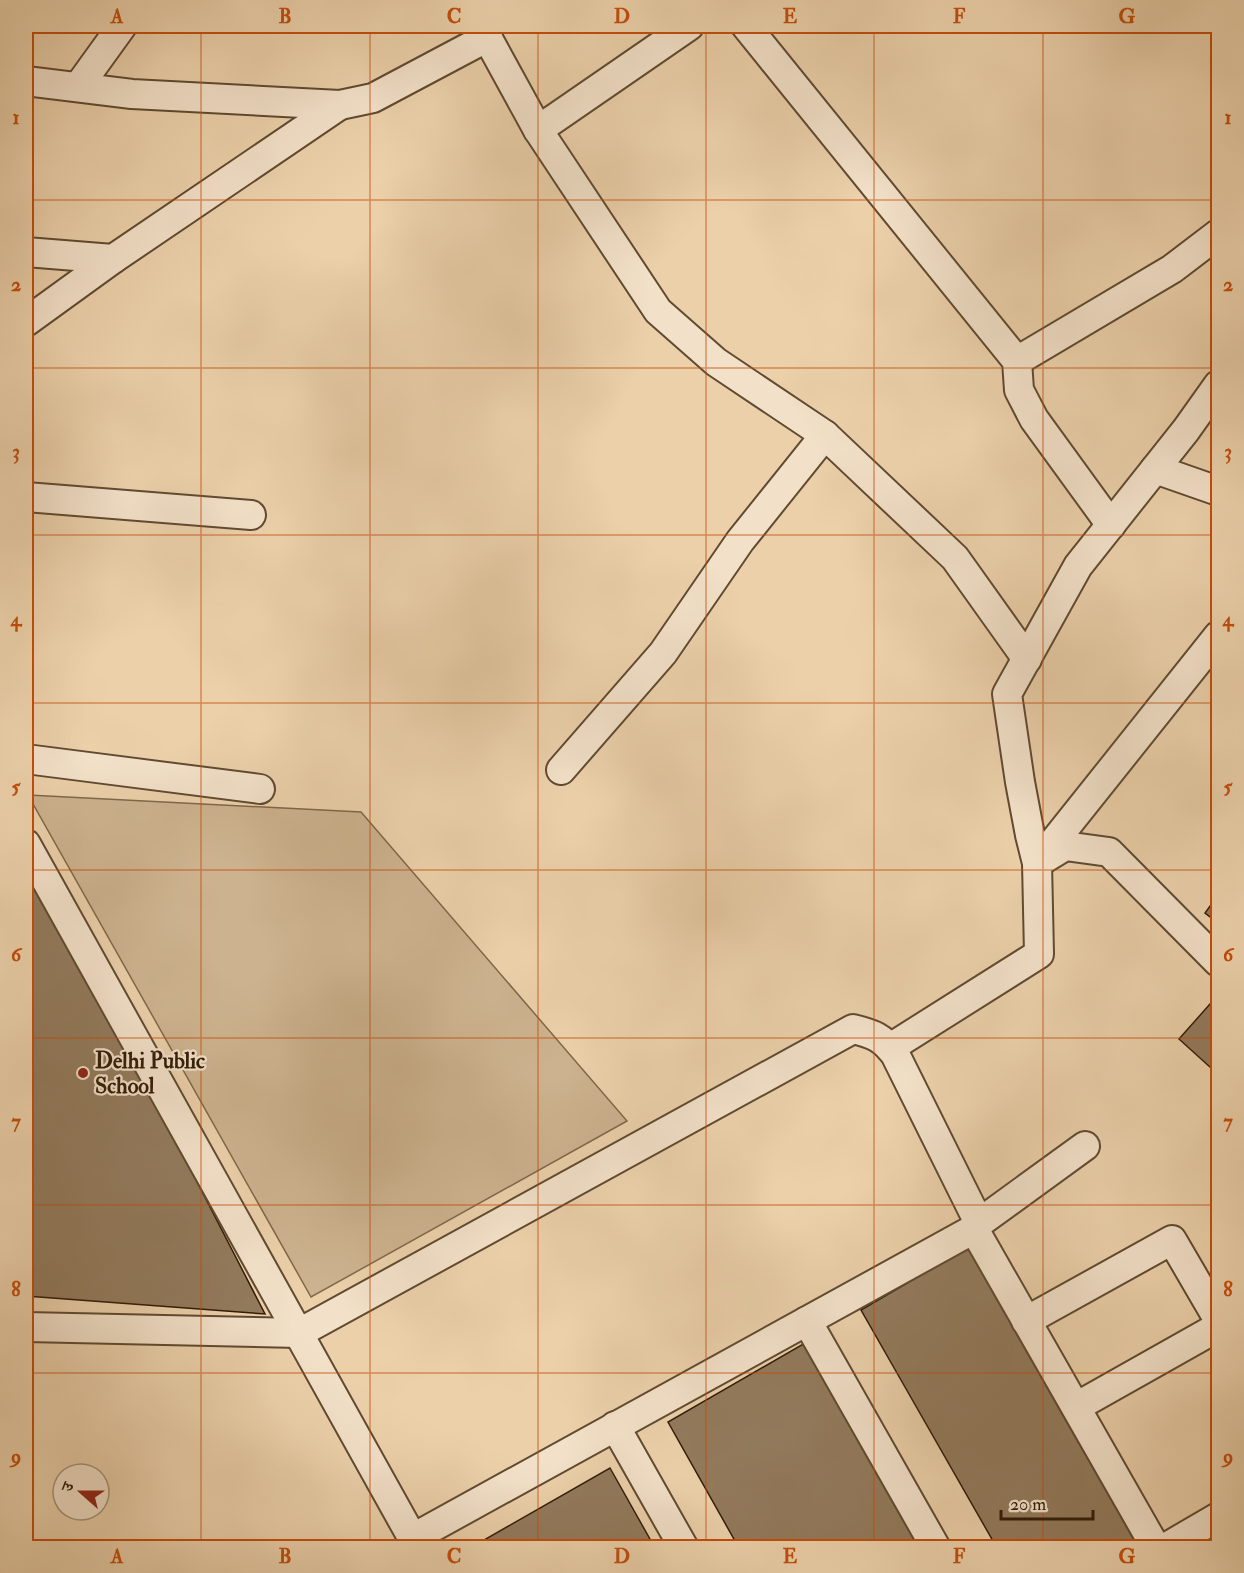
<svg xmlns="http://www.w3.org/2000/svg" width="1244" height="1573" viewBox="0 0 1244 1573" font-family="'IM FELL Double Pica','Noto Serif Devanagari',serif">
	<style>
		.green { fill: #ccb28e; stroke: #7f684b; stroke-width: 1.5 }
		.building { fill: #927a5c; stroke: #321d08; stroke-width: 1.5 }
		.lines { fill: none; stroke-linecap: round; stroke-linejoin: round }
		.street-casing { stroke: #604a30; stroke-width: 32 }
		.street { stroke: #f2e0c8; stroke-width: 28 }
		.grid { fill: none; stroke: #c44d0b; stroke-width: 1.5; stroke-opacity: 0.55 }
		.poi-dot { fill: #8f2418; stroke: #f2e0c8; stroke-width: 2 }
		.labels { text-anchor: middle; stroke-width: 4.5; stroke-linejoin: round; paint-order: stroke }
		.poi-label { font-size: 22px; font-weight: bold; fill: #321d08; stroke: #f2e0c8; text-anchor: start }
		.neatline { fill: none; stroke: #c44d0b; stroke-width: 2 }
		.grid-label { font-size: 20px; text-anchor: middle; font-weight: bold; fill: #c44d0b }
	</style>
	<rect width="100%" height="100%" fill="#ebd0aa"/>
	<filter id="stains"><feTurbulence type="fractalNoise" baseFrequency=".00333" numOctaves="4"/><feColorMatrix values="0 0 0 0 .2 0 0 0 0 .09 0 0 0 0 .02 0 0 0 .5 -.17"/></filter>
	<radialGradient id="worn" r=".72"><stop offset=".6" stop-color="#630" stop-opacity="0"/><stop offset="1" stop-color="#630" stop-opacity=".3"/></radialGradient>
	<polygon class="green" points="28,795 361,812 627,1121 311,1297"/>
	<g class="building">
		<polygon points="26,849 265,1314 26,1296"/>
		<polygon points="1218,895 1218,923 1205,913"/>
		<polygon points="1218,995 1218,1059 1211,1068 1179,1039"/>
		<polygon points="974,1244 1147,1548 997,1548 861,1310"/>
		<polygon points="805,1343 920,1548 739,1548 668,1422"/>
		<polygon points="610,1468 655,1548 488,1548 484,1540"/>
	</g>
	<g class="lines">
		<g class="street-casing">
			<g id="street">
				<polyline points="481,26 538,130 658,311 716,362 825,435 955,558 1027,659"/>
				<polyline points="746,26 1017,361 1019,390 1034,419 1111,525"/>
				<polyline points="26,81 132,94 340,105 373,98 488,37"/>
				<polyline points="78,87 122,26"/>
				<polyline points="538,130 689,26"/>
				<polyline points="26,252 113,259 340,105"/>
				<polyline points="26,322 113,259"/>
				<polyline points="1017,361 1172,269 1218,234"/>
				<polyline points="1155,469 1218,491"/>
				<polyline points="26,497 251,515"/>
				<polyline points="26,759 260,789"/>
				<polyline points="561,770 663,653 740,541 825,435"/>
				<polyline points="26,844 418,1548"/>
				<polyline points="1042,860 1065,846 1109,852 1218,962"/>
				<polyline points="1037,863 1218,636"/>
				<polyline points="890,1048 1039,954 1037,863 1030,835 1020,782 1007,694 1078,566 1186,430 1218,385"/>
				<polyline points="979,1223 1085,1146"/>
				<polyline points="807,1321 936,1548"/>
				<polyline points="1026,1321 1172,1240 1218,1319"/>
				<path d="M 26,1327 L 299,1333 L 853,1029 C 873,1034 882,1037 895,1054 L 979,1223 L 974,1229"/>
				<polyline points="1076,1407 1218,1327"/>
				<polyline points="615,1426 684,1548"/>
				<polyline points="413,1538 974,1229 1156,1548"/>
				<polyline points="1165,1548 1218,1517"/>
			</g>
		</g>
		<use href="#street" class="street"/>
	</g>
	<path class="grid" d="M 201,26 L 201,1548M 370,26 L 370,1548M 538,26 L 538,1548M 706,26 L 706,1548M 874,26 L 874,1548M 1043,26 L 1043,1548M 26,200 L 1218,200M 26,368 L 1218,368M 26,535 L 1218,535M 26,703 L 1218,703M 26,870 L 1218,870M 26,1038 L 1218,1038M 26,1205 L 1218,1205M 26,1373 L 1218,1373"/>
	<circle class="poi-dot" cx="83" cy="1073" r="6"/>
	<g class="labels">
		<g class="poi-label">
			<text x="95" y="1068">Delhi Public<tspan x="95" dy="25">School</tspan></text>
		</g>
	</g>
	<rect width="1244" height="1573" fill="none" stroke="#ebd0aa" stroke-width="66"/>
	<g transform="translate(81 1492) rotate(291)"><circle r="28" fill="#f2e0c8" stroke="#a5927b" stroke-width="1.5"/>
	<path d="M0-4.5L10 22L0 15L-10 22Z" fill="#8f2418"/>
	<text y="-9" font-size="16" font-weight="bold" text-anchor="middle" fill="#321d08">उ</text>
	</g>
	<path d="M1001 1510v9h92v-9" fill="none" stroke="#321d08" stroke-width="3"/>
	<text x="1010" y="1510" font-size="18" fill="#321d08" stroke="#f2e0c8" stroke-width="4.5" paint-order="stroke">20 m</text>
	<rect x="33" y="33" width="1178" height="1507" class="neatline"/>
	<g class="grid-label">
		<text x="117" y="23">A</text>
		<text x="285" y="23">B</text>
		<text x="454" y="23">C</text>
		<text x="622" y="23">D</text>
		<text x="790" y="23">E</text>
		<text x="959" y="23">F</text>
		<text x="1127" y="23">G</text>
		<text x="16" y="124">1</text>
		<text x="1228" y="124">1</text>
		<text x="16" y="291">2</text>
		<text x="1228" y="291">2</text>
		<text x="16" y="458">3</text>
		<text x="1228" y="458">3</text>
		<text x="16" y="626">4</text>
		<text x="1228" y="626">4</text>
		<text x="16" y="793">5</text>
		<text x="1228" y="793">5</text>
		<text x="16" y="961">6</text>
		<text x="1228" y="961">6</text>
		<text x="16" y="1128">7</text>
		<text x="1228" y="1128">7</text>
		<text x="16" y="1296">8</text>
		<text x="1228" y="1296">8</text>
		<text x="16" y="1463">9</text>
		<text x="1228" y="1463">9</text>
		<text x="117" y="1563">A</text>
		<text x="285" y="1563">B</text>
		<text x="454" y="1563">C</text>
		<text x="622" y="1563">D</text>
		<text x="790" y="1563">E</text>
		<text x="959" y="1563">F</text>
		<text x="1127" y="1563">G</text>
	</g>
	<rect width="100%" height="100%" filter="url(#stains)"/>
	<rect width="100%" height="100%" fill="url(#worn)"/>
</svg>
